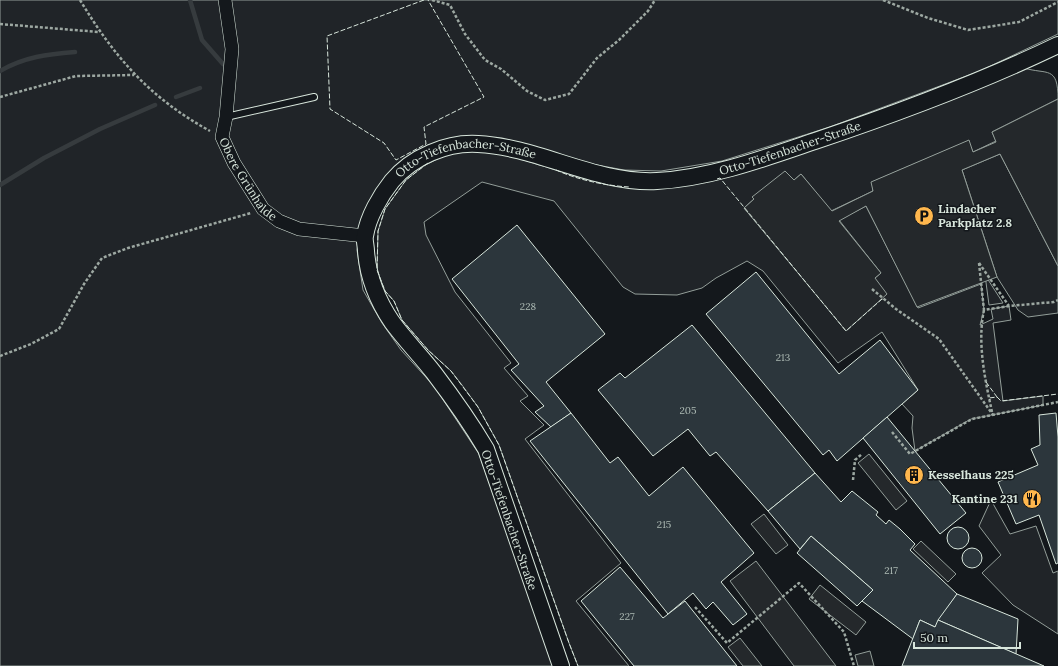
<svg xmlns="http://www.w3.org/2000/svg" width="1058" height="666" viewBox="0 0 1058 666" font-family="Lora,serif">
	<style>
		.green { fill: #202428; stroke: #939e99 }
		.parking { fill: #24282b; stroke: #939e99 }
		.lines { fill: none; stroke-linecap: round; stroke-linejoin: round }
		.stream { stroke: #363b3e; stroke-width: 4.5 }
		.building { fill: #2c363c; stroke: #d8e6dc }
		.service-casing { stroke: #d8e6dc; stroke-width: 8 }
		.minor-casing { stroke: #d8e6dc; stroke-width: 14 }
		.tertiary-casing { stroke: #d8e6dc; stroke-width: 18 }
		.path { stroke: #9da8a2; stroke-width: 2.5; stroke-dasharray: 3 2; stroke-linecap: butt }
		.service { stroke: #14181c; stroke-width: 6 }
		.minor { stroke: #14181c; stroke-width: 13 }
		.tertiary { stroke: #14181c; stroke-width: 16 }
		.fence { stroke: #d8e6dc; stroke-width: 1; stroke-dasharray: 5 2; stroke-linecap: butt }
		.labels { text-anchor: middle; stroke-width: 3; stroke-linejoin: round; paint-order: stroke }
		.number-label { font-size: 10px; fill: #adbab4 }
		.street-label { font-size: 12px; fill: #d8e6dc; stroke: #14181c }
		.poi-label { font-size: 12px; font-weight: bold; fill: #d8e6dc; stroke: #14181c; text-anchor: start }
	</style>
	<rect width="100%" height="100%" fill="#14181c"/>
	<g class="green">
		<polygon points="0,0 1058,0 1058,34 980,71 830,127 722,161 661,171 624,170 581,162 517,145 421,152 361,224 357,250 363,290 382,323 401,350 434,386 479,454 554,666 0,666"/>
		<path d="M 1024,68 C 1047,75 1058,65 1058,99 L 992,132 L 996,141 L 973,152 L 968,141 L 872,182 L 873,191 L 831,211 L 801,174 L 794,180 L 752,197 L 754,199 L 744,208 L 846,330 L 875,278 L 881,273 L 839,220 L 866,206 L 918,308 L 981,284 L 984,310 L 980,325 L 993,319 L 991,309 L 1009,306 L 1011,320 L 993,323 L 1003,401 L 1043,396 L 1043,405 L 971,419 L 915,451 L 912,428 L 913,416 L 902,404 L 918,390 L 882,332 L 838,363 L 763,271 L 747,261 L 716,278 L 702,288 L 677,295 L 635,294 L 623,287 L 554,201 L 482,182 L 424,222 L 426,235 L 455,292 L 511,363 L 504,368 L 528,396 L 520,401 L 544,425 L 525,439 L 621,563 L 576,601 L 629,666 L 578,666 L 569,643 L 499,445 L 478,407 L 462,385 L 451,371 L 428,350 L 402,320 L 394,301 L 385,291 L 377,270 L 378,231 L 385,209 L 406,180 L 425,165 L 456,150 L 491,150 L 585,179 L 618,186 L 654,187 Z"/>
		<polygon points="1000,154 1058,266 1058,313 1028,317 1018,310 997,277 962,170"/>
		<polygon points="985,275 1003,303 989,305"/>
		<polygon points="991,500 1010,534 1036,526 1053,573 1058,571 1058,634 1013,605 982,573 1001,555 979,526"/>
	</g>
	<g class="parking">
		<polygon points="1058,99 1058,266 1000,154 962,170 997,277 917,307 866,206 839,221 881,273 875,278 887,294 846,331 744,208 754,199 752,197 785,171 794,180 801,174 832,211 873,191 871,182 969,140 973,152 996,142 992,132"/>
		<polygon points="869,454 907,501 896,510 858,463"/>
		<polygon points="764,514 788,545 776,554 751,524"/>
		<polygon points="921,541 956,574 948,582 913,549"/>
		<polygon points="756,561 836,666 794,666 730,581"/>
		<polygon points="820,585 866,622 856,635 809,599"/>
		<polygon points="740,638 762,666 743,666 728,647"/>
		<polygon points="870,651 874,666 858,666 855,655"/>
	</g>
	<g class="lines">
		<g class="stream">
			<polyline points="190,0 202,40 223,64"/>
			<path d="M 0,71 C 24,57 48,54 75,52"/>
			<polyline points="176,97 200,88"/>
			<polyline points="0,185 44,158 100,129 155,105"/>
		</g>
	</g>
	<g class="building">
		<polygon points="517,225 605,334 546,382 571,413 551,427 535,412 544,406 511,370 519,364 452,279"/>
		<polygon points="756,272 839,374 880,340 918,390 837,461 829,450 823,455 706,314"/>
		<polygon points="692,325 815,473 768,511 716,452 710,456 688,429 653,456 598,390 620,373 625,378"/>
		<polygon points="571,413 610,463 618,457 649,496 683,467 754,553 721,582 747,614 733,625 713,602 706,609 693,593 668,614 530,441"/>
		<polygon points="1056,413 1058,437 1058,563 1056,564 1039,515 1016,524 998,482 1038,465 1031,449 1040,445 1039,415"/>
		<polygon points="887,417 966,513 940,534 863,438"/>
		<polygon points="815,473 841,502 852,491 878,512 876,515 886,524 889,520 900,529 915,544 910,550 957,594 935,627 920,620 913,639 862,601 873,590 811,536 800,549 768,511"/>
		<circle cx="958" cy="538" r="11"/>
		<polygon points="811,536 873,590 857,606 797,553"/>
		<circle cx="972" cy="558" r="10"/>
		<polygon points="620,567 663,618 685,601 737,666 634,666 581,601"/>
		<polygon points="957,594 1018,619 1016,654 938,620"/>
		<polygon points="920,620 935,627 938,620 1044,666 902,666"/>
	</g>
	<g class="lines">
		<g class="service-casing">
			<polyline id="service" points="226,117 314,97"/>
		</g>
		<g class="minor-casing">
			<g id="minor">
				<path id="s1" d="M 225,0 L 232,49 L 226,117 L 222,137 L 234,163 L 263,209 L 279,221 L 299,229 L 365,236"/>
			</g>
		</g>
		<g class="tertiary-casing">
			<g id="tertiary">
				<path id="s2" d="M 561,666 L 486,449 C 470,422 453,398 434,373 C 421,356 405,340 392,322 C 377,300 368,278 366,251 C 366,246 364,240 365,236 C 368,217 380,196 392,181 C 412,157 447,142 478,144 C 539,147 595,184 657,181 C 711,178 765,158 815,141 C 898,113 979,83 1058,45"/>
			</g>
		</g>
		<g class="path">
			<path d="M 80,0 C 115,58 150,98 210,131"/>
			<polyline points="432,0 450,5 465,34 485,60 501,69 527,91 545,100 569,94 597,58 619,40 648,11 655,0"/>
			<polyline points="883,0 928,18 968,30 1019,22 1058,2"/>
			<polyline points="0,24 99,32"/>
			<polyline points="0,97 76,76 134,75"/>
			<polyline points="979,263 1009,306 1054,302 1058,300"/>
			<polyline points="979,263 984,310 1009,306"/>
			<polyline points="872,289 896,309 939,339 993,415"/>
			<path d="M 984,310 C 977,343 985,379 992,412"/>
			<polyline points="0,356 31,344 59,329 84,284 102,258 128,248 251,213"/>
			<polyline points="892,432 910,454 972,419 1058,402"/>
			<polyline points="853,480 855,460 862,454"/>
			<polyline points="695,607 727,643 799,583 844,632 854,666"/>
		</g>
		<use href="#service" class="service"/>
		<use href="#minor" class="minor"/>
		<use href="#tertiary" class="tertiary"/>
		<g class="fence">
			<polyline points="424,0 327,36 330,109 384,143 396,160 426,144 424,127 484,97 428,0"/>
			<polyline points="428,163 406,180 385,209 378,231 377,270 385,291 394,301 402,320 428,350 451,371 478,407 499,445 569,643 578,666"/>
			<path d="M 556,170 C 578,180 607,186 630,187"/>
			<polyline points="717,179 720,178 846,331 882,299 883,300"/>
			<polyline points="986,382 997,397 989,398 990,400"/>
			<polyline points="997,397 1001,401 1058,394"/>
		</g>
	</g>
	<defs>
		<g id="parking-disc" transform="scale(1)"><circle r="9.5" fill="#ffb74d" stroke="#14181c"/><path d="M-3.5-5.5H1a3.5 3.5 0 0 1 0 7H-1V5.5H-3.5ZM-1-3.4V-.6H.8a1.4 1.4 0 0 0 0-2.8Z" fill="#111"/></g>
		<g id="building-disc" transform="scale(1)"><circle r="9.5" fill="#ffb74d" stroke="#14181c"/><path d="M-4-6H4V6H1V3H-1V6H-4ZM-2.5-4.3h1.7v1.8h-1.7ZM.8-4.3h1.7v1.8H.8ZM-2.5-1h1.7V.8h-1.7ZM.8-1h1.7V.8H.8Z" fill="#111"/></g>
		<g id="restaurant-disc" transform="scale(1)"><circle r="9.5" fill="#ffb74d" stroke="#14181c"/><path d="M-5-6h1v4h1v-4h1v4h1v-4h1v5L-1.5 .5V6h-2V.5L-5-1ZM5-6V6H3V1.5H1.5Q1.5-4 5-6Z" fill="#111"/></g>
	</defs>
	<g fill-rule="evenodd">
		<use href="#parking-disc" x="924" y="216"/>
		<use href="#building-disc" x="914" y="475"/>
		<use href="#restaurant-disc" x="1032" y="499"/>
	</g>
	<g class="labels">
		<g class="number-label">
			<text x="528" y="310">228</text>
			<text x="783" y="361">213</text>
			<text x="688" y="414">205</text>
			<text x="664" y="528">215</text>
			<text x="891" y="574">217</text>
			<text x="627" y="620">227</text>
		</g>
		<g class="street-label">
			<text dy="4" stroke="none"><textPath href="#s2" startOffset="959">Otto-Tiefenbacher-Straße</textPath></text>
			<text dy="4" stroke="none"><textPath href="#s2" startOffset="623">Otto-Tiefenbacher-Straße</textPath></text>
			<text dy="4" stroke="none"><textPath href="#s1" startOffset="188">Obere Grünhalde</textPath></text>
			<text transform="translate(509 520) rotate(71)" y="4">Otto-Tiefenbacher-Straße</text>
		</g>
		<g class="poi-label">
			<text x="938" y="213">Lindacher<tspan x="938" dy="14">Parkplatz 2.8</tspan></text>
			<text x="928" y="479">Kesselhaus 225</text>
			<text x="1018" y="503" text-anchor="end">Kantine 231</text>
		</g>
	</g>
	<path d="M914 642v6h106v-6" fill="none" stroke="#d8e6dc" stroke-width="2"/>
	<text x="920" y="642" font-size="12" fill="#d8e6dc" stroke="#14181c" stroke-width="3" paint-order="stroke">50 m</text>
</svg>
